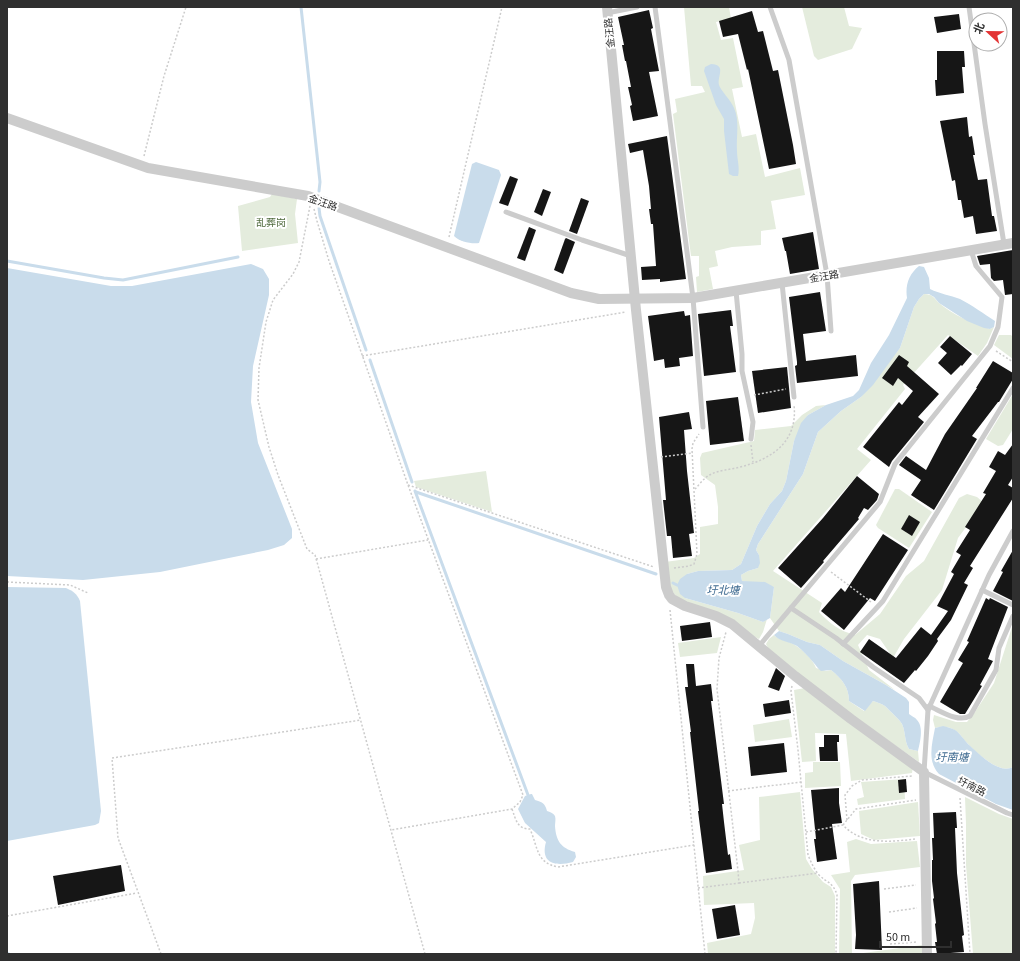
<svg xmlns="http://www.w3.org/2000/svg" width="1020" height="961" viewBox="0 0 1020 961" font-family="'Source Sans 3','Noto Sans SC',sans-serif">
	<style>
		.green { fill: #e4ecdd }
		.water { fill: #c9dceb }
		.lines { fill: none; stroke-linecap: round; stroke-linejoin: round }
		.stream { stroke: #c9dceb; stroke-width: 3 }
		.building { fill: #161616 }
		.path { stroke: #ccc; stroke-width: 1.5; stroke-dasharray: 2 2; stroke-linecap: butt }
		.service { stroke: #ccc; stroke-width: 5 }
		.minor { stroke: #ccc; stroke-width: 10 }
		.labels { text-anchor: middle; stroke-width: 4; stroke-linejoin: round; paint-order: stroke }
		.street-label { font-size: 10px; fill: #2f2f2f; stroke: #fff }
		.park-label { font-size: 10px; fill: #4f6a3d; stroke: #fff }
		.water-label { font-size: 11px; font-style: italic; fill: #3e6a90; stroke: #fff }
	</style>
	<rect width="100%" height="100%" fill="#fff"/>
	<g class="green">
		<polygon points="684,7 729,7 731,19 716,22 721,40 733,38 743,87 732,89 742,137 756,134 765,177 800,168 805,195 771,201 776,229 761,231 761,245 732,247 715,251 718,266 709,268 713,289 697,292 696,277 699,276 699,256 691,256 673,114 677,112 675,99 705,92 702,86 691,86"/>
		<polygon points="802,7 844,7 849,26 862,28 852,49 818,60 814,56"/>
		<polygon points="272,194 297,199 295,214 298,243 242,251 238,206 270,197"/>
		<path d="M 924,294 C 933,294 934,298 939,303 C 953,315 972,323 990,329 L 994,327 L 987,343 L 978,356 L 948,335 L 903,385 L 905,389 L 857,449 L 871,460 L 773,571 L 822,603 L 819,612 C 830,624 840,631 855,635 L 880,614 L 906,576 L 924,561 L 959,498 L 967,494 L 977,497 L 984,503 L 958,538 L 942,590 L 904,639 L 893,658 L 880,639 L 867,635 L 858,645 L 869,670 L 895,690 L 843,661 L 820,645 L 807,642 L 788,634 L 779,631 L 770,618 L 774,587 L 742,581 L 741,575 L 748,571 L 758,568 L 759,555 L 756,550 L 758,544 L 803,474 L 818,432 L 841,411 L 861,397 L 900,348 L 914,307 L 919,299 Z"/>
		<polygon points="999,335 1011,335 1013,337 1013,359 994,345"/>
		<polygon points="1013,394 1013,429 1003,445 998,446 986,439"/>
		<polygon points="826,405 808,415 794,441 786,481 782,491 770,504 757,526 741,564 732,570 698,571 687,574 685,598 738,613 763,622 767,619 763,632 759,639 678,598 670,589 665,562 694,558 700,554 700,527 718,524 718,507 715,485 701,475 700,458 702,453 754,441 755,430 791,426 802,415 816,406"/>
		<polygon points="486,471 492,512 416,487 414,481"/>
		<polygon points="895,489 899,489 932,512 909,548 878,528 876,525"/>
		<path d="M 1013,624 L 1013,714 L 1012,717 L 1013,720 L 1013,767 C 999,775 976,752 966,742 C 963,739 960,733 956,731 C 949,726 942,726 935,728 L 933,720 L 934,715 L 956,722 L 967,722 L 975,712 L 994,683 Z"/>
		<path d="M 774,635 C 779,640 785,640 791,643 C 800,647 813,659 816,668 L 826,671 L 831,670 C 842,679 849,687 849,701 L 864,711 L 873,701 C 877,702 882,704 885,706 C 888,709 901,721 902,724 C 906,733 904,740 909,749 L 918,751 L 919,762 L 832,701 L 768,648 L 766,644 L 769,639 Z"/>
		<polygon points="721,637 717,653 680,657 678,643"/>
		<polygon points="805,688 913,767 912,773 851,781 846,734 815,733 816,761 802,762 794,690"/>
		<polygon points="789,719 792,737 755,742 753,725"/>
		<polygon points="813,762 840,762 841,786 805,788 805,773 813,772"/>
		<polygon points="904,779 905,799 858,805 857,799 864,797 861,782"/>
		<polygon points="800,792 806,859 812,869 823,882 831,887 835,896 835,954 708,954 707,943 751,934 755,918 754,903 704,905 703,876 744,870 739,845 760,840 759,797"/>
		<polygon points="965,797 999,814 1013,819 1013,954 973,954 966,865 966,824"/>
		<polygon points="918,802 920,836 874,840 861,834 859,811"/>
		<polygon points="856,839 871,844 917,841 920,867 855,875 851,881 852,954 839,954 840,889 831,875 850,872 847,842"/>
		<polygon points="922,945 922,954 856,954"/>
	</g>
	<g class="water">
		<path d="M 711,64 C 727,65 717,76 719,85 C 720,90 731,100 734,108 C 740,121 736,137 737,151 C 737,159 740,168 738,176 L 733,176 L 729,174 L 724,131 L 724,119 L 716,105 L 704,71 L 705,67 Z"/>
		<path d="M 476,162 L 499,170 L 501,175 L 479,243 C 471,244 460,242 454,236 L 472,164 Z"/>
		<polygon points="251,264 263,269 269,279 269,295 253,366 251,402 258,443 292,529 292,538 284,545 268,550 160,572 83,580 7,576 7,268 111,286 132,286"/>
		<path d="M 919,266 L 924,267 L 929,278 L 930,289 C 940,294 950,295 960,299 C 972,305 984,314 995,321 L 994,327 L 990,329 L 984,328 L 967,321 L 939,303 L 934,297 L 929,294 L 924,294 L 919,299 L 914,307 L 900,348 L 873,385 L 861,397 L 841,411 L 818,432 L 803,474 L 758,544 L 756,550 L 759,555 L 760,563 L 758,568 L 748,571 L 741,575 L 742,581 L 765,582 L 774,587 L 770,618 L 763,622 L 738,613 L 685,598 L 680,594 L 677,585 L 680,579 L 687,574 L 698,571 L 732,570 L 741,564 L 757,526 L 770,504 L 782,491 L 786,481 L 794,441 L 801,423 L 808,415 L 826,405 L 853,396 L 859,390 L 871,363 L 889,335 L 907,298 C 905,285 909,274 919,266 Z"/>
		<path d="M 7,587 L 66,588 C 73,591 77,594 80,601 L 101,811 L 99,823 L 95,825 L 7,841 Z"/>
		<path d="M 779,631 L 788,634 L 807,642 L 820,645 L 843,661 L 886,685 L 906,698 L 909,702 L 909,714 C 911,716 915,717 917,720 C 924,727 920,743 918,751 L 909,749 C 904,740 906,733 902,724 C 901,721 888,709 885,706 C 882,704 877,702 873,701 L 865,711 L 849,701 C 849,687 842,679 831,670 L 821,671 C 817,668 816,665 813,662 C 808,656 802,650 797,646 C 789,641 780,642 774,635 Z"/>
		<path d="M 943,726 C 947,727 952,728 955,730 C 960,733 964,740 968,744 C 978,753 999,775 1013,767 L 1013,810 L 996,804 L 939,774 C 927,761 932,744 935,728 Z"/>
		<path d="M 531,794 L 532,794 L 535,800 C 542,802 545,803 547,811 C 550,812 553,813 555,816 C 556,819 555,823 555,826 C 556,841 561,848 575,852 L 576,857 L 573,862 C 555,867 540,863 546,842 L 525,823 L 518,809 L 525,796 Z"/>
	</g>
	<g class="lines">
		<g class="stream">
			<polyline points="301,7 320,182 319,191"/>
			<polyline points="319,208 320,216 366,350"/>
			<polyline points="7,261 104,278 123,280 238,257"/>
			<polyline points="370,360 412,482"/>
			<polyline points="415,491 528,795"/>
			<polyline points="416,492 656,574"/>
			<polyline points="673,583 677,585"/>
			<polyline points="7,953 9,954"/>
		</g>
	</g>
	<g class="building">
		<polygon points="649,10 653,28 651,29 659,71 649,72 658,116 633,121 630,106 632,105 628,87 631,87 626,61 625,61 622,45 624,45 618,17"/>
		<polygon points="752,11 758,32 763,31 773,71 778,70 793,145 796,164 769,169 748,69 747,70 738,34 723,37 719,21"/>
		<polygon points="959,14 961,29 937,33 934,17"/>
		<polygon points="937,51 964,51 965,67 962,67 964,93 936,96 935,80 937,80"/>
		<polygon points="967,117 969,137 972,136 975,155 973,155 978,180 987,179 992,216 994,216 997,231 976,234 973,216 964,218 961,200 958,200 955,180 952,181 940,121"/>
		<polygon points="667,136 686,279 660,282 660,279 642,280 641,267 656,266 653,224 651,224 649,209 651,209 649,186 643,150 630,153 628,144"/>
		<polygon points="510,176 518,179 508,206 499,203"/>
		<polygon points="543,189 551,192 542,216 534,212"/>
		<polygon points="581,198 589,201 577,234 569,231"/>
		<polygon points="529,227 536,230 525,261 517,258"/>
		<polygon points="813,232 819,269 790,274 786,251 785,251 782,238"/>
		<polygon points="566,238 575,242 563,274 554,270 565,239"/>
		<polygon points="1013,250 1013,294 1005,295 1003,280 994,281 991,278 990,264 980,265 977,256"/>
		<polygon points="820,292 826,331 803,334 806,361 856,355 858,376 797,383 795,366 797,365 797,362 789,297"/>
		<polygon points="731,310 733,326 730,326 736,372 704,376 698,314"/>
		<polygon points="684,311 685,316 690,315 693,356 679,358 680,366 665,368 664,359 654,361 648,316"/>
		<polygon points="950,336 972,354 962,366 961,365 951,375 938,363 947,353 940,347"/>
		<polygon points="899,355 909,362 907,366 939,394 918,417 924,422 892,461 889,467 863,447 899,402 902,405 913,391 898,378 893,386 882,378"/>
		<polygon points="993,361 1013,373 1013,379 999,402 998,402 972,436 977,439 934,510 911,495 921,480 899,465 906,456 926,470 945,434 977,388 976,388"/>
		<polygon points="787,367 791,408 758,413 752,371"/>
		<polygon points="738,397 744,441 710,445 706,401"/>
		<polygon points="689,412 692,429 684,430 687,471 694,533 689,534 692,556 673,558 671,536 667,536 663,500 666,500 659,417"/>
		<polygon points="1013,444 1013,477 1008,485 1013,488 1013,498 970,566 973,568 964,583 968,585 951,620 937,639 938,641 928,656 916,671 915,670 904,683 860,652 869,639 896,658 921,627 931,635 948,611 937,606 954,574 951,572 961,555 956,552 970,530 965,527 986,494 983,493 996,471 989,467 998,451 1005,455"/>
		<polygon points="857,476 879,494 877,500 868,510 864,508 858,518 859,519 823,561 824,562 801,588 778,568 823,518"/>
		<polygon points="909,515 920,522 912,536 901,529"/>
		<polygon points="883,534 908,550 875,601 870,598 844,630 821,611 841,588 845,592"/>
		<polygon points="1013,550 1013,601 993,591 1003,572 1001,571"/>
		<polygon points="986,598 989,600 990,598 1008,607 988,659 993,661 980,685 982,686 965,714 960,714 940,702 963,663 958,660 969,642 967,641"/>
		<polygon points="710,622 712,637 682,641 680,626"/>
		<polygon points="686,664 694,664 696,686 711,684 713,701 711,701 724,804 722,804 724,822 728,855 730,854 732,869 706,873 698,811 699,811 690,732 691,732 685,687 688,687"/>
		<polygon points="776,668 785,676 779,691 768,687"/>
		<polygon points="789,700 791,713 765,717 763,704"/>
		<polygon points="824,735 839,735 839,742 837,742 838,761 820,761 819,747 824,747"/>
		<polygon points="784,743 787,772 751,776 748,747"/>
		<polygon points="906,779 907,792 899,793 898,780"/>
		<polygon points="839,788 839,803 842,823 832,824 837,859 817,862 814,839 816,839 811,790"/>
		<polygon points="956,812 957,828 955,828 957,873 964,935 962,936 964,952 937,954 935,942 937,942 935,924 936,923 933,899 934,898 932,881 932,860 933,860 932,838 934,838 933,813"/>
		<polygon points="121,865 125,891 58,905 53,876"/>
		<polygon points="879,881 882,950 855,949 856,935 853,884"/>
		<polygon points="735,905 740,935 717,939 712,909"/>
	</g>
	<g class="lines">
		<g class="path">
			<polyline points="144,156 164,76 186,7"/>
			<polyline points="310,206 299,262 293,274 273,300 266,322 259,368 258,400 269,447 278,475 307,549 315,555 317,562 425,954"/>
			<polyline points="314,209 317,221 329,261 408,485 523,795 520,802 512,809 391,830"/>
			<polyline points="449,237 502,7"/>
			<polyline points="996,351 1013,362"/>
			<polyline points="362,356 626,312"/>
			<polyline points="754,395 786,389"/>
			<polyline points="751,445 753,462"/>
			<polyline points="661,457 693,453"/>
			<polyline points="408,485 654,567"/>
			<path d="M 695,489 C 699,485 703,479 708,476 C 717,470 729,470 740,467 C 773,459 798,441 794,405"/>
			<polyline points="316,559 428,540"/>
			<polyline points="674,568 689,566 694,564 697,554 692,449 693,443 699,434"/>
			<polyline points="831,572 871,602"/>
			<polyline points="7,582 70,585 88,593"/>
			<polyline points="670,610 705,954"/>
			<path d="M 792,686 L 791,691 L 798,750 L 808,855 C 811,862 814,869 819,875 C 827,883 833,882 837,895 L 836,954"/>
			<polyline points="728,791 801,782"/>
			<polyline points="960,798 970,954"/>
			<path d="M 512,809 C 516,820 517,829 530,829 C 538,847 536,863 558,867 L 694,845"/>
			<polyline points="847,820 845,795 852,786 862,780 912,776"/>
			<polyline points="843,825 856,809 916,800"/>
			<path d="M 806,832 L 843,825 C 861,845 891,842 915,839"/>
			<polyline points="739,883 818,873"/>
			<polyline points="698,888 739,883 738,871 717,689 719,658 726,632"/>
			<polyline points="884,889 916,885"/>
			<polyline points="889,912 917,908"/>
			<polyline points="7,916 137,893"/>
			<polyline points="890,944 917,942"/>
			<polyline points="161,954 118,838 112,758 361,720"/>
		</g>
		<g class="service">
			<polyline points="655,7 693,298 703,427"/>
			<polyline points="770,7 789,60 827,275 831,331"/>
			<polyline points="969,7 985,124 1004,244"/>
			<polyline points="607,13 637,7"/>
			<polyline points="506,212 582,240 631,256"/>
			<polyline points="782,283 794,397"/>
			<polyline points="736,291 742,354 742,371 753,422 751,439"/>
			<polyline points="1013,531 989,575 928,710 924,772 1007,813 1013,815"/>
			<polyline points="982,590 1013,605"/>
			<polyline points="791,608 836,638 873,667 919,698 928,710"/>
			<polyline points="843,644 883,601 1013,388"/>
			<polyline points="759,646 880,502 895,464 990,346 998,327 1002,297 976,266 971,250"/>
			<path d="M 929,706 C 941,711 958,723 970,716 L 996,670 L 999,648 L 1013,616"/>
		</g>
		<g class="minor">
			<polyline points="607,7 636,310 666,587 669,595 672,599 685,606 716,616 732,624 795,676 851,719 924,772 927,954"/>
			<polyline points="7,118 148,168 308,196 571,293 599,299 693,298 1013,243"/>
		</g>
	</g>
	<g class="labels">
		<g class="street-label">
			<text transform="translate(609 33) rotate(-96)" y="4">金汪路</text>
			<text transform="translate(323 202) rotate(19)" y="4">金汪路</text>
			<text transform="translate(824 276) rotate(-10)" y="4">金汪路</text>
			<text transform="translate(972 786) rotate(27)" y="4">圩南路</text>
		</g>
		<g class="park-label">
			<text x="271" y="226">乱葬岗</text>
		</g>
		<g class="water-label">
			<text x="723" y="594">圩北塘</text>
			<text x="952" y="761">圩南塘</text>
		</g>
	</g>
	<rect width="1020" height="961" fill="none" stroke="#2f2f2f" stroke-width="16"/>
	<g transform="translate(988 32) rotate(292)"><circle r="19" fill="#ffffff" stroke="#acacac"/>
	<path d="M0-3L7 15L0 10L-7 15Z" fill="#e33434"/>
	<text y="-6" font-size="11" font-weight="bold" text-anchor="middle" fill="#2f2f2f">北</text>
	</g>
	<path d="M880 941v6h71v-6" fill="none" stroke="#2f2f2f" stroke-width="2"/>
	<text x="886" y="941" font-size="12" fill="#2f2f2f" stroke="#ffffff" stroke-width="3" paint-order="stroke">50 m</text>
</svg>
